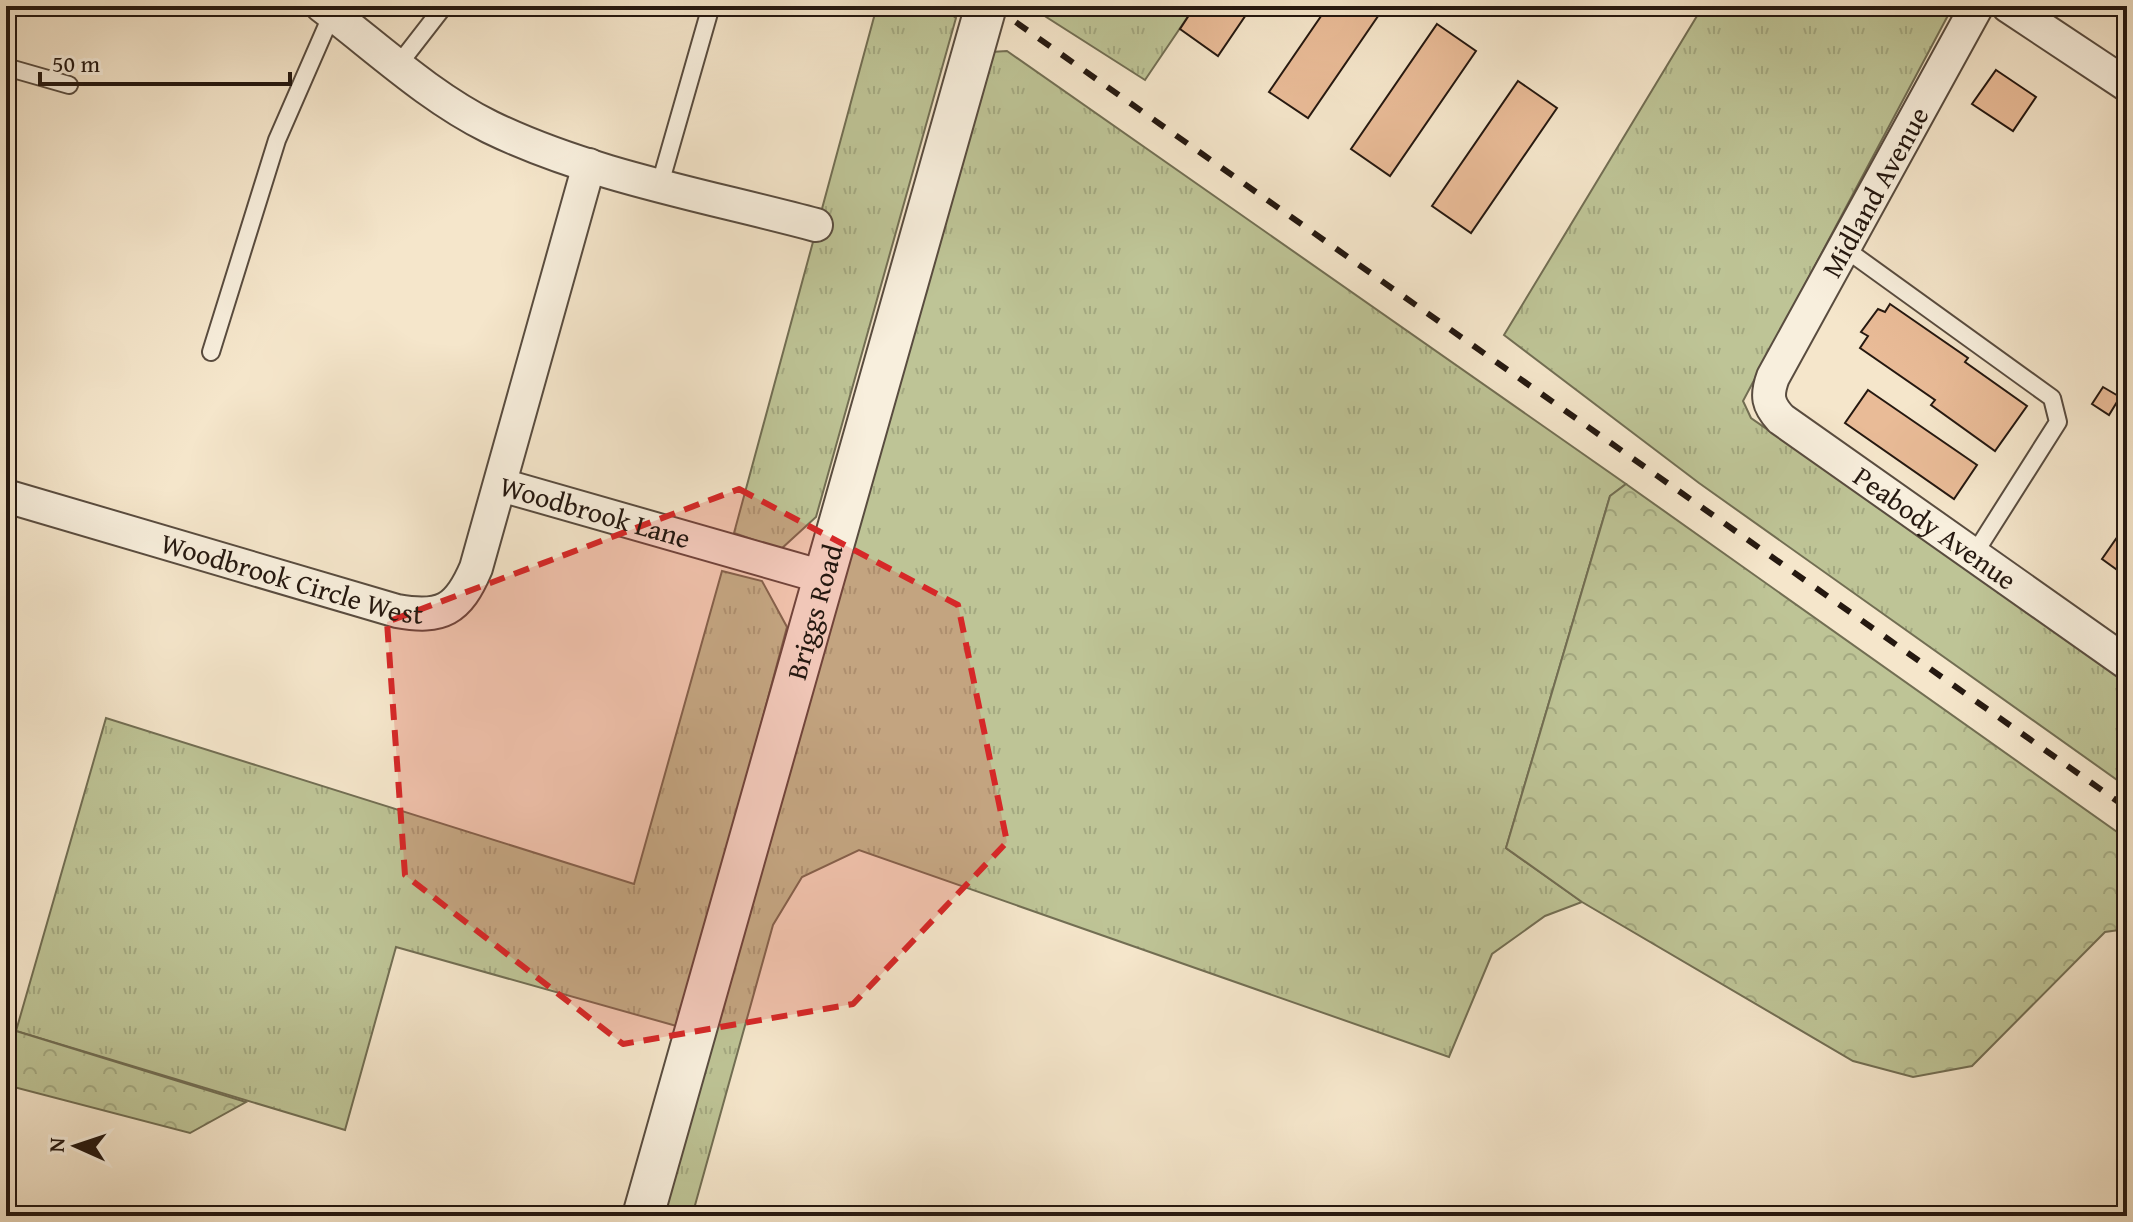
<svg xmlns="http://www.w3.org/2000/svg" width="2133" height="1222" viewBox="0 0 2133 1222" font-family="'Gentium Book Plus',serif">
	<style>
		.grass { fill: url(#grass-tufts); stroke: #726e53; stroke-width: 2 }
		.forest { fill: url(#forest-crowns); stroke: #726e53; stroke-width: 2 }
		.building { fill: #e9bb97; stroke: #251810; stroke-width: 2 }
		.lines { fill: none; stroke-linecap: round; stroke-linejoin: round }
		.service-casing { stroke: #594c3f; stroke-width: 20 }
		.minor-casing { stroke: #594c3f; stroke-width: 36 }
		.tertiary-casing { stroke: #594c3f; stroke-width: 44 }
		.service { stroke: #f8efdd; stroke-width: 16 }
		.minor { stroke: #f8efdd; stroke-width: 32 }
		.tertiary { stroke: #f8efdd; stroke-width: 40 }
		.rail { stroke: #251810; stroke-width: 6; stroke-dasharray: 14 14; stroke-linecap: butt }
		.marked { fill: #d62828; fill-opacity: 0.2; stroke: #d62828; stroke-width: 6; stroke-dasharray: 16 10; stroke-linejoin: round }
		.labels { text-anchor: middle; stroke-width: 8; stroke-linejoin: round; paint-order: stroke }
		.street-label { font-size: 28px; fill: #251810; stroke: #f8efdd }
	</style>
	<defs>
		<pattern id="grass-tufts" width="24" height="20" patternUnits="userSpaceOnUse" patternTransform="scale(2)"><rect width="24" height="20" fill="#bec496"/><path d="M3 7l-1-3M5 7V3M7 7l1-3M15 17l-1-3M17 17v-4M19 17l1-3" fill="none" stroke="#a3a880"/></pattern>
		<pattern id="forest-crowns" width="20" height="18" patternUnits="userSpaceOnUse" patternTransform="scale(2)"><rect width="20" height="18" fill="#bec496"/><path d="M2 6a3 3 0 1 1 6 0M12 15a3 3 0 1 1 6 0" fill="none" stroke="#a3a880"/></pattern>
	</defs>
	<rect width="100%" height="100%" fill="#f5e6cb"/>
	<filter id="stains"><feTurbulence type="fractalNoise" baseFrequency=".0025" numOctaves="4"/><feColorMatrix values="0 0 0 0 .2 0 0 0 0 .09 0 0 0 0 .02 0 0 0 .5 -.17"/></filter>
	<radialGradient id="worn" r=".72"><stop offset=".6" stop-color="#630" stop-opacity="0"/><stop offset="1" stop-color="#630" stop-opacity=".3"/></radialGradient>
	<g class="grass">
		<polygon points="877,6 940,6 956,18 816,517 781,549 734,533"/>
		<polygon points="1029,6 1195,6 1145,80"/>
		<polygon points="1703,6 1953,6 1743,401 1751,418 2127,680 2127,787 1699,483 1504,335"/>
		<polygon points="1007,51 1626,484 1610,496 1506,848 1582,902 1545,916 1492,954 1449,1057 859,850 802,877 773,925 692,1216 661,1216 991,52"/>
		<polygon points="722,571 762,581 787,627 680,1027 396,947 345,1130 16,1031 106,718 634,884"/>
	</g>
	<g class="forest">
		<polygon points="1626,484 2127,839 2127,929 2105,932 1972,1066 1913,1077 1853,1061 1582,902 1506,848 1610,496"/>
		<polygon points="6,1028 16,1031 246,1102 190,1133 6,1085"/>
	</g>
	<g class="building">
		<polygon points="1195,6 1252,6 1218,56 1180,29"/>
		<polygon points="1328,6 1385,6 1308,118 1269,92"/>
		<polygon points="1437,24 1476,51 1390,176 1351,149"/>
		<polygon points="1996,70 2036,97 2013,131 1972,104"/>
		<polygon points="1518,81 1557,108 1471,233 1432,206"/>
		<polygon points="1890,304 1968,358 1965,362 2027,406 1995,451 1931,405 1935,400 1860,348 1868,336 1861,332 1878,309 1885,312"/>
		<polygon points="2103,387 2120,397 2109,415 2092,404"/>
		<polygon points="1868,390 1977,465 1954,499 1845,423"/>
		<polygon points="2127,523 2127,577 2102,559"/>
	</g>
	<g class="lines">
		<g class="service-casing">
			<g id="service">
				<polyline points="399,64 444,6"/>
				<polyline points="6,67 69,85"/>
				<polyline points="660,184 711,6"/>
				<polyline points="1844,248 2052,398 2058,422 1973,556"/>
				<polyline points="211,352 277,140 332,14"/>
			</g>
		</g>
		<g class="minor-casing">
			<g id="minor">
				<path d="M 322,6 C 375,46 429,97 490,127 C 591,176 708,196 816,225"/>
				<path id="s1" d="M 1977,6 L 1773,377 C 1766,396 1768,405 1781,419 L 2127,663"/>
				<polyline points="2008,6 2127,85"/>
				<path id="s2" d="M 501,485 L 823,577"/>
				<path id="s3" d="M 6,496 L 397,611 C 442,619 458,610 476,568 L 589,165"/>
			</g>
		</g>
		<g class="tertiary-casing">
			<g id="tertiary">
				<path id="s4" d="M 643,1216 L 986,6"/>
			</g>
		</g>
		<use href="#service" class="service"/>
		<use href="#minor" class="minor"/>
		<use href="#tertiary" class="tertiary"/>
		<polyline class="rail" points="993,6 2127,808"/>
	</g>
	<path class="marked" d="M 739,489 L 958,605 L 1007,842 L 853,1004 L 623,1044 L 405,875 L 387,622 Z"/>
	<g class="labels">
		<g class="street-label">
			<text transform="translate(1875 192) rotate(-61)" y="10">Midland Avenue</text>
			<text dy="10" stroke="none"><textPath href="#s2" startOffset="98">Woodbrook Lane</textPath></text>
			<text dy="10" stroke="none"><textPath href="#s1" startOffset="658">Peabody Avenue</textPath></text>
			<text dy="10" stroke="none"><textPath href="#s3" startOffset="298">Woodbrook Circle West</textPath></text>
			<text dy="10" stroke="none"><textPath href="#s4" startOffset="628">Briggs Road</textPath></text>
		</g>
	</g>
	<rect width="2133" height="1222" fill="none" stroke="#f5e6cb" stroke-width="32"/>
	<rect x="8" y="8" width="2117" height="1206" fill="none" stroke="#251810" stroke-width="4"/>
	<rect x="16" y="16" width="2101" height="1190" fill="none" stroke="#251810" stroke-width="2"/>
	<g transform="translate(76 1146) rotate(273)" stroke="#f8efdd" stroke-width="6" paint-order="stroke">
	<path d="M0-6L14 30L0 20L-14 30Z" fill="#251810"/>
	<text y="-12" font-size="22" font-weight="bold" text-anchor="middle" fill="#251810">N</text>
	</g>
	<path d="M40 72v12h250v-12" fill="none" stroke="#251810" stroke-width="4"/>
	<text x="52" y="72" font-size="24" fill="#251810" stroke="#f8efdd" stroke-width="6" paint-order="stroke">50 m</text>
	<rect width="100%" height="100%" filter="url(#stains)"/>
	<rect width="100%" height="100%" fill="url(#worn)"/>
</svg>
